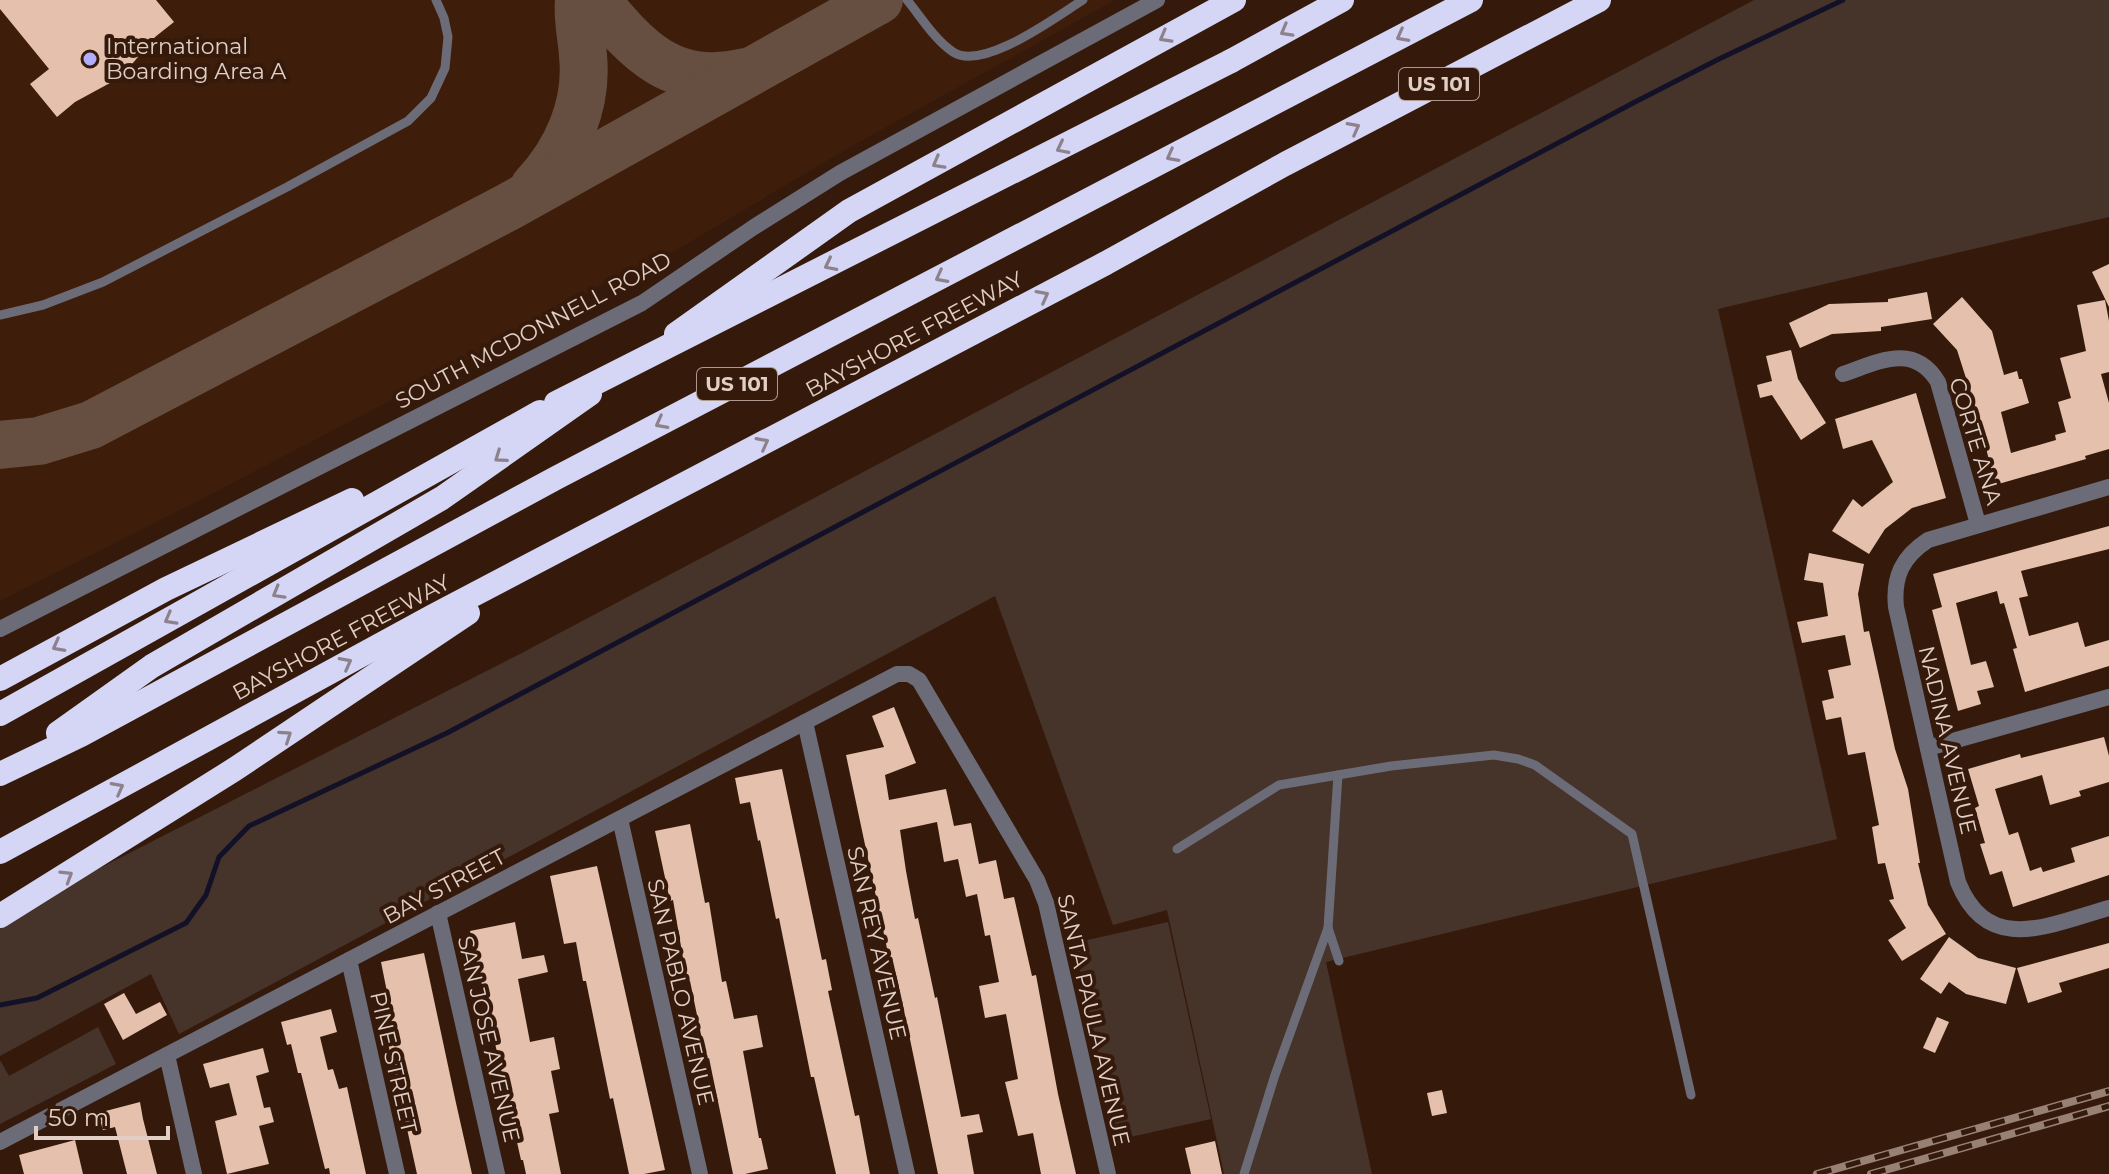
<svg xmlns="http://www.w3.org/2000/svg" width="2109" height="1174" viewBox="0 0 2109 1174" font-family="Montserrat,sans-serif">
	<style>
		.built { fill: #3e1d0a }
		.green { fill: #46332a }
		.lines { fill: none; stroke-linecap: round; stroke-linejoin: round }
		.stream { stroke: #131127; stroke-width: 5 }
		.taxiway { stroke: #664e40; stroke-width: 48 }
		.building { fill: #e4c0ad }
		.service { stroke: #6c6c79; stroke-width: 9 }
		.minor { stroke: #6c6c79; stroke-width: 16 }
		.tertiary { stroke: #6c6c79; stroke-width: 16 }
		.motorway { stroke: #d5d6f6; stroke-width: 24 }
		.rail-casing { stroke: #978175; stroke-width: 8 }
		.rail { stroke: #351a0b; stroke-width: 5; stroke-dasharray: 15; stroke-linecap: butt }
		.motorway-bridge { stroke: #d5d6f6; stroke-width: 24 }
		.oneway { stroke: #8d818c }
		.poi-dot { fill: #b0aefa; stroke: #351a0b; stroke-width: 3 }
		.labels { text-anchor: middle; stroke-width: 8; stroke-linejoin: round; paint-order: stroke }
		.shield { fill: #351a0b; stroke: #ad998d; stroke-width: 2 }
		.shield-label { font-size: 20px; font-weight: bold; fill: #e1cfc5 }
		.poi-label { font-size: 22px; fill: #e1cfc5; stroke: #351a0b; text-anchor: start }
		.street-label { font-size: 22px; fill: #e1cfc5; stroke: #351a0b }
	</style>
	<rect width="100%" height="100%" fill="#351a0b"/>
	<polygon class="built" points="0,0 1115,0 845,150 660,260 605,283 527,329 196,502 0,601"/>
	<g class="green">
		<polygon points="1754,0 2109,0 2109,217 1718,309 1837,839 1326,962 1372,1174 1224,1174 1167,910 1113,925 995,596 179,1034 151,974 0,1056 0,919 518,655"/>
		<polygon points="1168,922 1211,1119 1117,1140 1074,943"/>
		<polygon points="98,1027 116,1064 0,1124 0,1060 9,1076"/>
	</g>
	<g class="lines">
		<polyline class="stream" points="0,1005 37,998 186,923 206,895 219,857 249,826 447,733 1635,102 1719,59 1843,0"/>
		<g class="taxiway">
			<path d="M 596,0 C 639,52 672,89 746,72"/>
			<path d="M 534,187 C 567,152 588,105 583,56 C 582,38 577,19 579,0"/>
			<polyline points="0,445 39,441 91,425 508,207 879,0"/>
		</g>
	</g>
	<g class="building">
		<polygon points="0,0 156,0 174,22 155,37 121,77 75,102 57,117 30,84 49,69 0,9"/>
		<polygon points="2109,264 2109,307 2092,272"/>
		<polygon points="1927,292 1932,319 1881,327 1881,331 1832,334 1800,348 1789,323 1829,304 1888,302 1888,299"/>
		<polygon points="1962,297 1992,331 2004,375 2017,371 2019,379 2022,379 2029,403 2001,412 2011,453 2056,440 2055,435 2066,432 2058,402 2071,398 2060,358 2086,351 2077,305 2105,300 2109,321 2109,372 2101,374 2109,403 2109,449 2085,456 2086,459 1995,485 1979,419 1957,350 1933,324"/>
		<polygon points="1791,350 1798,379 1826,423 1801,440 1772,395 1760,398 1757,385 1772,381 1766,356"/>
		<polygon points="1916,393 1946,498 1912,508 1885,529 1869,554 1832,531 1853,499 1862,507 1893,482 1872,440 1843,449 1835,419"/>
		<polygon points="2109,526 2109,549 2021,571 2028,596 2019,598 2029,636 2078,622 2085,647 2109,640 2109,666 2025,692 2013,649 2017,648 2004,603 2000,604 1997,591 1956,603 1971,665 1986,661 1994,687 1977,691 1981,704 1958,711 1932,610 1942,607 1933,574"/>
		<polygon points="1809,553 1864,564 1858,594 1864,632 1869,631 1895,749 1908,789 1920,863 1918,863 1928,905 1946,934 1902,961 1888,940 1906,928 1889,900 1894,899 1885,863 1878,864 1872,827 1879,825 1865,752 1848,755 1841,717 1826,720 1822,701 1834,698 1828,670 1851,665 1845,635 1802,643 1797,622 1828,616 1823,583 1804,580"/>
		<polygon points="894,707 916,763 885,775 889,800 946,789 954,826 971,823 979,864 996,860 1004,899 1014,897 1032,976 1036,975 1058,1094 1076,1174 1041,1174 1033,1133 1018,1136 1005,1082 1018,1079 1006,1014 985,1018 979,986 999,982 990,935 985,936 977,894 966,897 958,859 944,862 937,822 900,830 906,871 915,919 918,918 935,998 937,997 961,1117 979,1114 983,1132 967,1135 974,1174 938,1174 901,996 892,957 889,958 846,755 884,747 872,716"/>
		<polygon points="2104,737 2109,756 2109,782 2079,791 2081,796 2050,805 2042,775 1995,789 2009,835 2018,832 2030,871 2041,867 2043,872 2075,862 2071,848 2109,836 2109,875 2013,907 2002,871 1990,875 1980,844 1985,843 1975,808 1979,806 1968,769 2020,754 2021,758"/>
		<polygon points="782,769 822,960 826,959 832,990 828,991 855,1116 859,1115 870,1174 836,1174 814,1077 811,1077 779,918 776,919 760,840 758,841 750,802 740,804 735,778"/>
		<polygon points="690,824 705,903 709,902 722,982 726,981 734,1019 757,1015 763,1047 743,1051 759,1138 761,1138 768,1169 745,1174 733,1174 709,1058 706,1059 690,981 687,981 673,900 670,901 655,831"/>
		<polygon points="597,866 665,1170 644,1174 629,1174 613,1098 610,1099 586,981 583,981 576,942 564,944 550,876"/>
		<polygon points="515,922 522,959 544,955 548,972 518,979 530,1042 554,1037 560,1069 551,1071 559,1112 549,1114 561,1174 526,1174 523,1160 521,1160 470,931"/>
		<polygon points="1949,937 1978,958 2016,968 2006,1004 1966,994 1949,982 1941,994 1920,979"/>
		<polygon points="2109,943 2109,968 2059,983 2062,992 2028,1003 2017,968"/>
		<polygon points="424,953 456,1103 472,1174 417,1174 384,1025 378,994 387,992 381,962"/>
		<polygon points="124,993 136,1014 160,1002 167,1015 123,1040 104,1004"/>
		<polygon points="331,1009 337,1032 320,1037 328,1070 333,1069 339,1089 347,1087 366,1174 330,1174 329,1168 325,1169 301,1073 298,1073 291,1044 287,1045 281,1022"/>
		<polygon points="1937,1017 1949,1022 1935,1053 1923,1048"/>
		<polygon points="263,1048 269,1072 256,1076 264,1108 270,1107 274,1122 259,1126 269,1164 227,1174 215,1121 237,1115 229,1083 210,1088 203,1064"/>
		<polygon points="1442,1090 1447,1113 1432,1116 1427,1093"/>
		<polygon points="140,1102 143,1119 157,1174 127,1174 115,1127 103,1130 98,1113"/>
		<polygon points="75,1140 83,1174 24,1174 19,1155"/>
		<polygon points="1215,1141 1222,1174 1191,1174 1185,1148"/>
	</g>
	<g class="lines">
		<g class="service">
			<path d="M 907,0 C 921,17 935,40 953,52 C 983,72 1057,16 1083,0"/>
			<polyline points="0,315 43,305 103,282 287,187 408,121 431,98 445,68 448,37 444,18 436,0"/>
			<polyline points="1177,849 1279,785 1338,775"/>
			<polyline points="1328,928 1338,775 1391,766 1494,755 1518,759 1535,765 1632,834 1691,1095"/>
			<polyline points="1244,1174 1275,1075 1328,928 1339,961"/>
		</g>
		<g class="minor">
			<path d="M 1843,374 C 1878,362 1914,342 1938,382 L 1978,524"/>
			<path d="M 2109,487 L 1928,540 C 1902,557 1893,577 1896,607 L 1958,882 C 1988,957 2051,924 2109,908"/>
			<polyline points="805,722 907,1174"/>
			<polyline points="1928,748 2109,697"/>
			<polyline points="620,819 700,1174"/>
			<polyline points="438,913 497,1174"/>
			<polyline points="349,960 397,1174"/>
			<polyline points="167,1055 194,1174"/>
			<polyline points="0,1142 897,674 909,674 919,680 1037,880 1046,903 1108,1174"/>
		</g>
		<polyline class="tertiary" points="0,629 642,303 754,227 840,173 1157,0"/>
		<g class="motorway">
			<polyline points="1231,61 1342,0"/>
			<polyline points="676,334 849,211 1234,0"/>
			<polyline points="0,679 166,589 352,500"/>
			<polyline points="0,714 540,412"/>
			<polyline points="58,733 152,666 442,498 590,394"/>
			<polyline points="0,774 81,735 556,478 1471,0"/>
			<polyline points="0,852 433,616 1106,263 1285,164 1599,0"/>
			<polyline points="0,916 235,769 468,613"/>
		</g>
		<g class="rail-casing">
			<g id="rail">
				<polyline points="1817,1174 2109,1091"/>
				<polyline points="1871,1174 2109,1106"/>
			</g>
		</g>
		<use href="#rail" class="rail"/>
		<polyline class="motorway-bridge" points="556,403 1231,61"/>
	</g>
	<defs><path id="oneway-chevron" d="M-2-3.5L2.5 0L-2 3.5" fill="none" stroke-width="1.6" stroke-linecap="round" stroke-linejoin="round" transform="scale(2)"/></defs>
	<g class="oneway">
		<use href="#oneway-chevron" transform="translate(1286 31) rotate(151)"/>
		<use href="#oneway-chevron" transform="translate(1402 36) rotate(152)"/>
		<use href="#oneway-chevron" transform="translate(1165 37) rotate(151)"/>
		<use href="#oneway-chevron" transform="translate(1354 128) rotate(-28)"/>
		<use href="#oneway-chevron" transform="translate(1062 148) rotate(153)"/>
		<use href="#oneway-chevron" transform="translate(1172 156) rotate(152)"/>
		<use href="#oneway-chevron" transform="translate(938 163) rotate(151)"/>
		<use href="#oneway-chevron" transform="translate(830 265) rotate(153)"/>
		<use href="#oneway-chevron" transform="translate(941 277) rotate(152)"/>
		<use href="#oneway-chevron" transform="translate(1043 296) rotate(-28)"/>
		<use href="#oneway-chevron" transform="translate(661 423) rotate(152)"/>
		<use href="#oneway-chevron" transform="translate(763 443) rotate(-28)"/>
		<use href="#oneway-chevron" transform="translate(500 457) rotate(145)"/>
		<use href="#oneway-chevron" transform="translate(278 593) rotate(150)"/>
		<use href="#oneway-chevron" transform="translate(170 619) rotate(151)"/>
		<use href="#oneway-chevron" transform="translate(58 646) rotate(152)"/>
		<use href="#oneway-chevron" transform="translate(346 663) rotate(-28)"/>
		<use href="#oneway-chevron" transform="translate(286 736) rotate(-34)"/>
		<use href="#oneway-chevron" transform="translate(118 788) rotate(-28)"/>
		<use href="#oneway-chevron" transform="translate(67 876) rotate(-32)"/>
	</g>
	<circle class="poi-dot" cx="90" cy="59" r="8"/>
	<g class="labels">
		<g class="shield">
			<rect x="1399" y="68" width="80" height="32" rx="6"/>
			<rect x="697" y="368" width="80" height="32" rx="6"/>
		</g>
		<g class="shield-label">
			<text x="1439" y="91">US 101</text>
			<text x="737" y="391">US 101</text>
		</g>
		<g class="poi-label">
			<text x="106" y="54">International<tspan x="106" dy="25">Boarding Area A</tspan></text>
		</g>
		<g class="street-label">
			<text transform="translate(533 330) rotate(-28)" y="8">SOUTH MCDONNELL ROAD</text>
			<text transform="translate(914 334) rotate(-28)" y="8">BAYSHORE FREEWAY</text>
			<text transform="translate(1976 441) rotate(73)" y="8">CORTE ANA</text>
			<text transform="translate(341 637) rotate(-28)" y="8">BAYSHORE FREEWAY</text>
			<text transform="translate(1948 740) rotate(77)" y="8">NADINA AVENUE</text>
			<text transform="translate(444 886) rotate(-28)" y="8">BAY STREET</text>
			<text transform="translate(877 943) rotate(77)" y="8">SAN REY AVENUE</text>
			<text transform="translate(681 992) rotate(77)" y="8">SAN PABLO AVENUE</text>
			<text transform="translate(1094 1020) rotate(77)" y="8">SANTA PAULA AVENUE</text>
			<text transform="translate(489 1039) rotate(77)" y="8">SAN JOSE AVENUE</text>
			<text transform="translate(394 1062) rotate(77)" y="8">PINE STREET</text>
		</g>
	</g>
	<path d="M36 1126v12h132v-12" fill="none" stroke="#e1cfc5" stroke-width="4"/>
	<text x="48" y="1126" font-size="24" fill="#e1cfc5" stroke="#351a0b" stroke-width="6" paint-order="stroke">50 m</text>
</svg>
